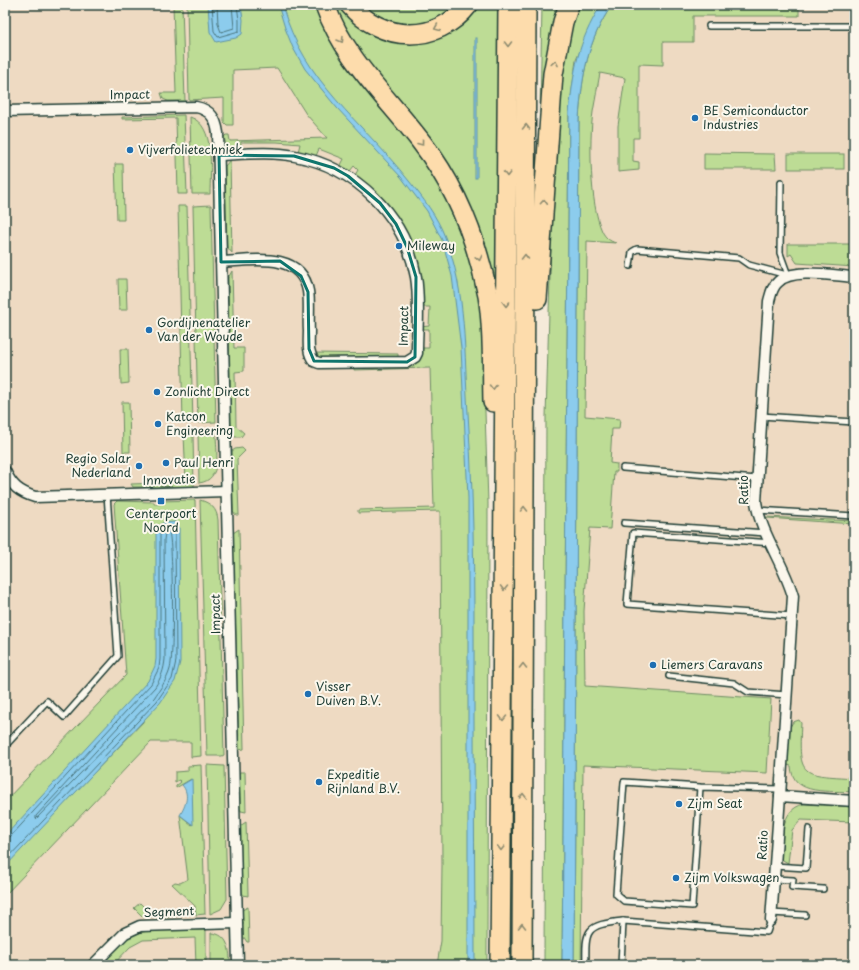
<svg xmlns="http://www.w3.org/2000/svg" width="859" height="970" viewBox="0 0 859 970" font-family="'Playpen Sans',sans-serif">
	<style>
		.built { fill: #eedac2 }
		.green { fill: #bddc95; stroke: #6e8c64 }
		.water { fill: #8ccced; stroke: #6093a3 }
		.lines { fill: none; stroke-linecap: round; stroke-linejoin: round }
		.shore { stroke: #4b767e; stroke-width: 1 }
		.lane-casing { stroke: #1f3d34; stroke-width: 8 }
		.street-casing { stroke: #1f3d34; stroke-width: 13 }
		.highway-casing { stroke: #1f3d34; stroke-width: 22 }
		.lane { stroke: #fbf7ec; stroke-width: 5 }
		.street { stroke: #fbf7ec; stroke-width: 10 }
		.highway { stroke: #fddcac; stroke-width: 19 }
		.oneway { stroke: #8e8c70 }
		.marked { fill: none; stroke: #0f766e; stroke-width: 3; stroke-linejoin: round }
		.poi-dot { fill: #1f6fb2; stroke: #fbf7ec; stroke-width: 1.5 }
		.labels { text-anchor: middle; stroke-width: 4; stroke-linejoin: round; paint-order: stroke }
		.street-label { font-size: 12px; fill: #1f3d34; stroke: #fbf7ec }
		.poi-label { font-size: 12px; fill: #1f3d34; stroke: #fbf7ec; text-anchor: start }
	</style>
	<rect width="100%" height="100%" fill="#f5ead9"/>
	<filter id="ink" filterUnits="userSpaceOnUse"><feTurbulence type="fractalNoise" baseFrequency=".025" numOctaves="2"/><feDisplacementMap in="SourceGraphic" scale="8" xChannelSelector="R" yChannelSelector="G"/><feConvolveMatrix kernelMatrix="1 2 1 2 8 2 1 2 1" color-interpolation-filters="sRGB"/></filter>
	<g filter="url(#ink)">
		<g class="built">
			<polygon points="5,5 280,5 433,216 472,965 5,965"/>
			<polygon points="607,5 854,5 854,965 566,965 573,119 581,65"/>
		</g>
		<g class="green">
			<polygon points="173,5 182,5 185,101 168,101 163,99 161,93 176,93"/>
			<polygon points="187,5 316,5 422,156 456,214 477,281 482,320 488,503 487,965 437,965 441,941 442,865 440,511 358,513 358,510 434,508 430,368 354,370 354,367 406,366 421,348 429,348 429,329 421,329 421,327 429,326 430,307 422,307 407,236 387,204 355,175 358,170 354,166 350,171 340,167 344,159 319,149 316,156 298,152 300,144 277,142 241,142 241,150 227,149 224,137 226,135 229,135 230,141 327,138 306,114 277,68 233,70 233,125 227,125 224,122 224,98 189,100"/>
			<polygon points="332,5 344,5 389,37 473,5 498,5 496,364 481,250"/>
			<path d="M 360,5 L 457,5 C 441,25 410,30 386,22 C 377,19 368,10 360,5 Z"/>
			<polygon points="542,5 561,5 542,113 540,113"/>
			<polygon points="576,5 601,5 576,60 569,113 562,965 544,965 546,417 552,208 556,107"/>
			<path d="M 612,5 L 799,5 L 799,16 L 693,16 L 693,42 L 663,42 L 663,65 L 639,64 L 639,138 L 633,138 L 633,161 L 639,162 L 639,170 L 618,172 L 618,126 L 625,78 L 600,73 C 598,86 595,99 593,112 C 589,141 590,205 602,231 C 605,237 609,241 616,243 L 587,241 L 585,416 L 620,419 L 619,429 L 612,429 L 610,463 L 617,464 L 617,472 L 614,472 L 610,529 L 590,528 L 584,611 L 585,686 L 771,699 L 767,773 L 583,765 L 581,965 L 574,965 L 579,119 C 582,77 587,41 612,5 Z"/>
			<polygon points="184,115 187,194 178,194 176,118 122,119 122,117"/>
			<path d="M 190,117 C 216,125 210,171 210,194 L 192,194 Z"/>
			<polygon points="704,153 775,154 776,169 704,169"/>
			<rect x="788" y="154" width="56" height="15"/>
			<polygon points="230,160 232,253 227,247 225,166"/>
			<polygon points="115,164 123,164 124,220 117,220"/>
			<polygon points="211,205 216,422 198,423 193,206"/>
			<polygon points="178,206 187,206 193,423 183,423"/>
			<polygon points="788,244 854,244 854,267 797,263 791,254 788,256"/>
			<polygon points="232,271 234,348 244,348 244,371 235,372 236,426 244,433 241,437 234,437 231,433 228,278"/>
			<polygon points="118,279 126,279 127,310 119,310"/>
			<polygon points="120,349 128,349 129,383 121,384"/>
			<polygon points="314,353 398,354 398,357 320,358"/>
			<polygon points="122,402 129,402 130,452 123,452"/>
			<path d="M 216,433 C 216,450 223,480 199,483 L 198,434 Z"/>
			<polygon points="184,434 193,434 194,487 133,487 131,484 186,482"/>
			<polygon points="242,448 245,451 237,459 239,515 236,515 233,511 232,451 235,449"/>
			<polygon points="195,500 201,756 191,757 191,742 151,742 5,895 5,865 143,722 158,660 151,681 5,841 5,801 126,675 114,504 117,501 154,502 154,504 160,504 160,501"/>
			<path d="M 200,500 C 211,503 217,509 218,520 L 224,755 L 222,756 L 207,756 Z"/>
			<polygon points="766,517 854,521 854,524 767,518"/>
			<polygon points="239,529 244,749 239,750 233,533"/>
			<path d="M 799,720 L 801,723 C 798,779 802,774 854,778 L 854,792 C 831,790 792,797 791,766 L 787,765 L 790,727 L 793,722 Z"/>
			<polygon points="201,765 205,914 196,915 195,906 172,884 175,882 180,883 188,879 180,815 192,825 191,779 176,788 176,786 181,782 179,780 175,782 175,772 188,771 188,766"/>
			<polygon points="207,765 224,766 227,899 221,909 210,914"/>
			<polygon points="240,772 245,772 246,812 241,811 240,808 239,773"/>
			<path d="M 804,804 L 854,807 L 854,822 L 801,820 L 792,830 L 788,863 L 781,859 C 783,839 779,810 804,804 Z"/>
			<polygon points="246,822 248,894 248,896 243,895 242,891 240,826"/>
			<polygon points="140,903 151,914 173,914 173,916 143,917 134,908"/>
			<polygon points="248,907 249,942 247,942 243,936 242,910"/>
			<path d="M 206,930 L 206,965 L 196,965 L 195,938 L 143,940 L 130,947 L 113,965 L 102,965 C 110,956 118,945 128,938 C 145,926 185,930 206,930 Z"/>
			<path d="M 211,933 C 229,934 230,951 230,965 L 211,965 Z"/>
		</g>
		<g class="water">
			<polygon points="208,5 241,5 243,20 242,34 236,38 216,42 210,32"/>
			<path d="M 278,5 L 282,5 C 305,84 361,120 409,181 C 423,198 437,216 445,237 C 467,291 464,355 468,413 C 475,516 474,617 474,720 C 474,801 475,883 475,965 L 468,965 L 468,498 L 461,348 L 452,276 L 442,240 L 427,211 L 401,177 L 337,108 L 305,69 L 293,48 L 285,28 Z"/>
			<path d="M 601,5 L 612,5 C 587,41 582,77 579,119 L 574,965 L 562,965 L 569,113 C 574,69 577,44 601,5 Z"/>
			<rect x="475" y="38" width="2" height="140"/>
			<polygon points="175,522 179,528 180,662 175,681 160,703 5,867 5,836 148,681 155,666 156,659 156,529 162,523"/>
			<path d="M 192,779 L 193,825 L 180,815 C 186,805 190,794 182,785 Z"/>
		</g>
		<g class="lines">
			<g class="shore">
				<polyline points="212,5 214,31 218,37 239,31 239,20 237,5"/>
				<polyline points="217,5 218,24 221,32 234,28 232,5"/>
				<path d="M 169,532 C 173,542 174,656 170,669 C 167,680 160,689 154,698 L 36,819 L 36,816 L 155,687 C 161,678 164,670 165,659 L 164,540 L 165,533 Z"/>
				<polyline points="5,839 10,837 151,684 159,668 160,659 160,531 164,527 173,526 175,529 176,661 172,679 157,701 5,861"/>
			</g>
			<g class="lane-casing">
				<g id="lane">
					<polyline points="709,26 851,26 854,29"/>
					<polyline points="781,182 780,253 788,275"/>
					<polyline points="630,266 632,252 637,249 739,258 749,265 787,275"/>
					<polyline points="761,416 854,422"/>
					<polyline points="623,468 757,479"/>
					<polyline points="757,510 854,516"/>
					<polyline points="624,523 766,533"/>
					<polyline points="771,543 633,533 627,604 792,616"/>
					<polyline points="669,676 734,683 748,692 787,695"/>
					<polyline points="5,746 47,701 64,717 118,656 107,494"/>
					<polyline points="700,787 692,906 624,901 616,894 624,782 700,787 780,789"/>
					<polyline points="774,866 806,868 809,829"/>
					<polyline points="774,879 793,880 792,887 823,889"/>
					<polyline points="771,913 805,915"/>
					<path d="M 586,965 C 585,929 586,925 623,921 L 767,932 L 771,920"/>
					<polyline points="621,965 623,921"/>
				</g>
			</g>
			<g class="street-casing">
				<g id="street">
					<path d="M 5,111 L 196,107 C 211,110 216,119 218,133 L 238,965"/>
					<path d="M 219,155 C 244,154 270,151 295,156 C 355,167 405,215 416,277 C 420,301 417,328 417,353 L 415,357 L 407,362 L 319,363 L 314,361 C 307,352 309,342 309,331 C 308,319 310,304 308,291 C 301,250 250,261 221,262"/>
					<path d="M 854,277 C 835,276 792,267 778,282 C 772,287 771,294 769,301 L 756,502 C 761,534 784,564 793,596 L 780,796 L 854,801"/>
					<path d="M 5,471 C 12,486 19,492 35,497 L 226,491"/>
					<polyline points="771,920 780,796"/>
					<polyline points="93,965 125,933 140,926 237,923"/>
				</g>
			</g>
			<g class="highway-casing">
				<g id="highway">
					<path d="M 325,5 C 344,59 388,98 422,143 C 457,188 477,240 488,296 C 494,331 492,367 493,402"/>
					<path d="M 350,5 C 381,42 437,45 468,5"/>
					<polyline points="537,299 553,74 563,22 569,5"/>
					<polyline points="500,965 508,5"/>
					<polyline points="522,965 526,5"/>
				</g>
			</g>
			<use href="#lane" class="lane"/>
			<use href="#street" class="street"/>
			<use href="#highway" class="highway"/>
		</g>
		<defs><path id="oneway-chevron" d="M-2-3.5L2.5 0L-2 3.5" fill="none" stroke-width="1.6" stroke-linecap="round" stroke-linejoin="round"/></defs>
		<g class="oneway">
			<use href="#oneway-chevron" transform="translate(437 28) rotate(157)"/>
			<use href="#oneway-chevron" transform="translate(341 40) rotate(59)"/>
			<use href="#oneway-chevron" transform="translate(508 44) rotate(90)"/>
			<use href="#oneway-chevron" transform="translate(555 63) rotate(-80)"/>
			<use href="#oneway-chevron" transform="translate(526 127) rotate(-90)"/>
			<use href="#oneway-chevron" transform="translate(421 143) rotate(53)"/>
			<use href="#oneway-chevron" transform="translate(507 174) rotate(90)"/>
			<use href="#oneway-chevron" transform="translate(544 202) rotate(-86)"/>
			<use href="#oneway-chevron" transform="translate(525 257) rotate(-90)"/>
			<use href="#oneway-chevron" transform="translate(479 258) rotate(77)"/>
			<use href="#oneway-chevron" transform="translate(506 304) rotate(90)"/>
			<use href="#oneway-chevron" transform="translate(493 387) rotate(89)"/>
			<use href="#oneway-chevron" transform="translate(524 509) rotate(-90)"/>
			<use href="#oneway-chevron" transform="translate(504 588) rotate(91)"/>
			<use href="#oneway-chevron" transform="translate(523 666) rotate(-90)"/>
			<use href="#oneway-chevron" transform="translate(503 718) rotate(91)"/>
			<use href="#oneway-chevron" transform="translate(523 796) rotate(-90)"/>
			<use href="#oneway-chevron" transform="translate(501 848) rotate(91)"/>
			<use href="#oneway-chevron" transform="translate(522 926) rotate(-90)"/>
		</g>
	</g>
	<path class="marked" d="M 219,155 L 294,156 L 334,168 L 348,176 L 380,203 L 396,224 L 407,247 L 416,277 L 415,357 L 407,362 L 314,361 L 309,349 L 308,292 L 301,276 L 280,261 L 221,262 Z"/>
	<g class="poi-dot">
		<circle cx="695" cy="118" r="4"/>
		<circle cx="130" cy="150" r="4"/>
		<circle cx="399" cy="246" r="4"/>
		<circle cx="149" cy="330" r="4"/>
		<circle cx="157" cy="392" r="4"/>
		<circle cx="158" cy="424" r="4"/>
		<circle cx="166" cy="463" r="4"/>
		<circle cx="139" cy="466" r="4"/>
		<rect x="157" y="497" width="8" height="8" rx="2"/>
		<circle cx="653" cy="665" r="4"/>
		<circle cx="308" cy="694" r="4"/>
		<circle cx="319" cy="782" r="4"/>
		<circle cx="679" cy="804" r="4"/>
		<circle cx="676" cy="878" r="4"/>
	</g>
	<g class="labels">
		<g class="street-label">
			<text transform="translate(130 95) rotate(-1)" y="4">Impact</text>
			<text transform="translate(404 326) rotate(-89)" y="4">Impact</text>
			<text transform="translate(169 480) rotate(-2)" y="4">Innovatie</text>
			<text transform="translate(744 490) rotate(-90)" y="4">Ratio</text>
			<text transform="translate(216 614) rotate(-91)" y="4">Impact</text>
			<text transform="translate(763 845) rotate(-86)" y="4">Ratio</text>
			<text transform="translate(169 912) rotate(-2)" y="4">Segment</text>
		</g>
		<g class="poi-label">
			<text x="703" y="115">BE Semiconductor<tspan x="703" dy="14">Industries</tspan></text>
			<text x="138" y="154">Vijverfolietechniek</text>
			<text x="407" y="250">Mileway</text>
			<text x="157" y="327">Gordijnenatelier<tspan x="157" dy="14">Van der Woude</tspan></text>
			<text x="165" y="396">Zonlicht Direct</text>
			<text x="166" y="421">Katcon<tspan x="166" dy="14">Engineering</tspan></text>
			<text x="131" y="463" text-anchor="end">Regio Solar<tspan x="131" dy="14">Nederland</tspan></text>
			<text x="174" y="467">Paul Henri</text>
			<text x="161" y="518" text-anchor="middle">Centerpoort<tspan x="161" dy="14">Noord</tspan></text>
			<text x="661" y="669">Liemers Caravans</text>
			<text x="316" y="691">Visser<tspan x="316" dy="14">Duiven B.V.</tspan></text>
			<text x="327" y="779">Expeditie<tspan x="327" dy="14">Rijnland B.V.</tspan></text>
			<text x="687" y="808">Zijm Seat</text>
			<text x="684" y="882">Zijm Volkswagen</text>
		</g>
	</g>
	<rect width="859" height="970" fill="none" stroke="#fbf7ec" stroke-width="20"/>
	<rect x="10" y="10" width="839" height="950" fill="none" stroke="#1f3d34" stroke-width="1.5" filter="url(#ink)"/>
</svg>
